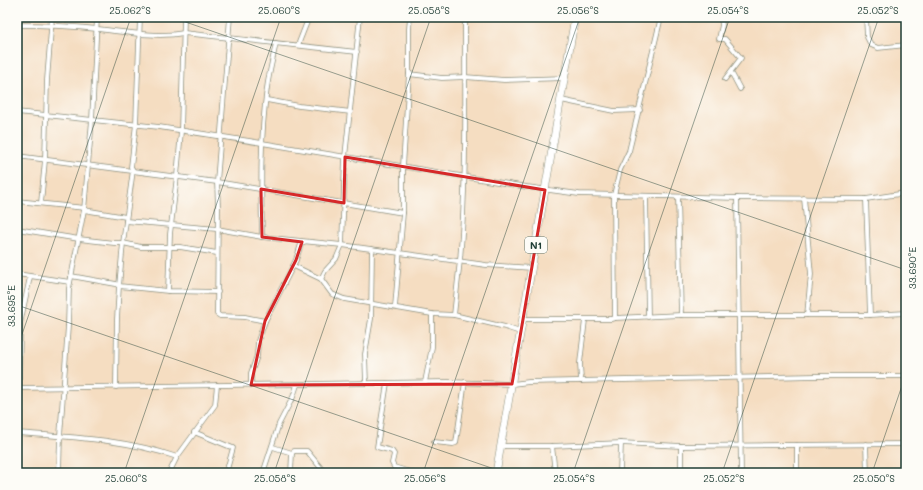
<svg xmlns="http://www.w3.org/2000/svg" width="923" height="490" viewBox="0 0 923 490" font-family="Mali,sans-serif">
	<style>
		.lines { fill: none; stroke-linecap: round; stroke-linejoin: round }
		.minor-casing { stroke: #8a8d7a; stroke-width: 5.5 }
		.trunk-casing { stroke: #8a8d7a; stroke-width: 8 }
		.minor { stroke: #fff; stroke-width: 4 }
		.trunk { stroke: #fff; stroke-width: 7 }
		.marked { fill: none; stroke: #d62828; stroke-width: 3; stroke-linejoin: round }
		.ticks { fill: none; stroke: #1f3d34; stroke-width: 1; stroke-opacity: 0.45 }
		.labels { text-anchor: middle; stroke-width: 3; stroke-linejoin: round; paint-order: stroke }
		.shield { fill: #fdfcf7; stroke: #62766e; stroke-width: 1 }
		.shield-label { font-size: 10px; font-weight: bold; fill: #1f3d34 }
		.neatline { fill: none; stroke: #1f3d34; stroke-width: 1.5 }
		.ticks-label { font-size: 10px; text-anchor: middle; fill: #1f3d34 }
	</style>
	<rect width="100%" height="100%" fill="#fdfcf7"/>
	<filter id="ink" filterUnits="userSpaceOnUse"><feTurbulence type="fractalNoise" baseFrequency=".025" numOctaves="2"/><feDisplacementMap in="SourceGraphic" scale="8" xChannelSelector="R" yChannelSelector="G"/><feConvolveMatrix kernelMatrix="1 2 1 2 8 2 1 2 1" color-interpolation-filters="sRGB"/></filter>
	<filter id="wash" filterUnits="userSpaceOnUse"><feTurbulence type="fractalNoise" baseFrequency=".012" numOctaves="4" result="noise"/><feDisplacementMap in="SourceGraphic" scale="16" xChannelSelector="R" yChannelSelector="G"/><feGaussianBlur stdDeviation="0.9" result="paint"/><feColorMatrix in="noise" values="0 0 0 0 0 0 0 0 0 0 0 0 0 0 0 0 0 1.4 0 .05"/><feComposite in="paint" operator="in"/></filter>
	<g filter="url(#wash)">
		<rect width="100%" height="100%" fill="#f5ddc1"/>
	</g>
	<g filter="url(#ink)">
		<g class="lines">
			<g class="minor-casing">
				<g id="minor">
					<polyline points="230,17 217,182 218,206 217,314 220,316 245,317 265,321"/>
					<polyline points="721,17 722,25 719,39 725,39 741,58 725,79"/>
					<polyline points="866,17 867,37 871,45 878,48 906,45"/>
					<path d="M 17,25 C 44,25 71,26 97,29 C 125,32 156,38 184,33 L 357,52"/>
					<polyline points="298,45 309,17"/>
					<polyline points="731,72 740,89"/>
					<polyline points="409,74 442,78 465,77 504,80 565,78"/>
					<polyline points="267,100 299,106 351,112"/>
					<polyline points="561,100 614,111 640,110"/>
					<polyline points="17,112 159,127 262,143 527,187 579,194 737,198 866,199 906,193"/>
					<polyline points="17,156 217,182 403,213"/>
					<polyline points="646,196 648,317"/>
					<polyline points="678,197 681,315"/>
					<polyline points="737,198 741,473"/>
					<polyline points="804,198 811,274 807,315"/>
					<polyline points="866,199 870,315"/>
					<polyline points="17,201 85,208"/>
					<polyline points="41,203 45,160 47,80 52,17"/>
					<polyline points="84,210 126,217"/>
					<polyline points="126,221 217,229 262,237 342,245 486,265 532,268"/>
					<polyline points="17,229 79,239 114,243 123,243 141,247 180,247 217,253"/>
					<path d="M 262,237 C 261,187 260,137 267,88 C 269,73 273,58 276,43"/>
					<polyline points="294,266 321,279 332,294 344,299 432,314 454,315 505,327 520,332"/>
					<polyline points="17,274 70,282"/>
					<polyline points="71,276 116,284 119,286 168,291 218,292"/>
					<polyline points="321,279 325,271 336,259 342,245 345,157 360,17"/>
					<polyline points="168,291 170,234 177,176 181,131 184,17"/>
					<polyline points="395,307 403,213 403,166 409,74 409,29 410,17"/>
					<path d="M 454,315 C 456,297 458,279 460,260 C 467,180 465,98 465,17"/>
					<polyline points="615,318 681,315 870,315 906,313"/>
					<polyline points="523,319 611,319 615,318 614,195 620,170 629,151 661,17"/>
					<polyline points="581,381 580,363 585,320"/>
					<polyline points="425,382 432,347 432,314"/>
					<polyline points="366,383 365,354 371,319 372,249"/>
					<polyline points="387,383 377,447 392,451 394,454 392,463 394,467 413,473"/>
					<polyline points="251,385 251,373 257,356 258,341 265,321 296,260 301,244 304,242"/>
					<polyline points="116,387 117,319 119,286 123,243 133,170 131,167 136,124 140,17"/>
					<polyline points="17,388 448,382 512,384 529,382 816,376 906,376"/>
					<polyline points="19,388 20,324 30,277"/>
					<polyline points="194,432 233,448 226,473"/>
					<path d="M 17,433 C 72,437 124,439 177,457"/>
					<polyline points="434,442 453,444 456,443 465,382"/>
					<polyline points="866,444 867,473"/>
					<polyline points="797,445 797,473"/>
					<polyline points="501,446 552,446 621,443 681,446 906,444"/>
					<polyline points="552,446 555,473"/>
					<polyline points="681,446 681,473"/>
					<polyline points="273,447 292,453 294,451 307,451 325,473"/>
					<polyline points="59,473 60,436 68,326 69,288 84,210 92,120 97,17"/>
					<polyline points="169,473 177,457 215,405 217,385"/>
					<polyline points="263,473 279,424 293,397 297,385"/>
					<polyline points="291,473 292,453"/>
					<polyline points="620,473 621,443"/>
				</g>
			</g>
			<g class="trunk-casing">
				<polyline id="trunk" points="496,473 575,17"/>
			</g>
			<use href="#minor" class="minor"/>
			<use href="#trunk" class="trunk"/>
		</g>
	</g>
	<path class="marked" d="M 345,157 L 545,190 L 512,384 L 251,385 L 265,321 L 296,260 L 302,242 L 262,237 L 261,189 L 344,203 Z"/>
	<path class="ticks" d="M 171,17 L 906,270M 17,305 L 506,473M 17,349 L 131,17M 124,473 L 281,17M 274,473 L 431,17M 423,473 L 580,17M 573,473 L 730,17M 722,473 L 879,17M 872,473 L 906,374"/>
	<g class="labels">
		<rect class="shield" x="525" y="237" width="22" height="16" rx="3"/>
		<g class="shield-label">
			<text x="536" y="249">N1</text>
		</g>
	</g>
	<rect width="923" height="490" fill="none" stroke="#fdfcf7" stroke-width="44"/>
	<rect x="22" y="22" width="879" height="446" class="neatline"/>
	<g class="ticks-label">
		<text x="130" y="14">25.062°S</text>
		<text x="279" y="14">25.060°S</text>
		<text x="429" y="14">25.058°S</text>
		<text x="578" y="14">25.056°S</text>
		<text x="728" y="14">25.054°S</text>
		<text x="878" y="14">25.052°S</text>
		<text transform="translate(912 268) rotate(-90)" y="4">33.690°E</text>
		<text transform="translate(11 306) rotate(-90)" y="4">33.695°E</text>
		<text x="126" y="482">25.060°S</text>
		<text x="275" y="482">25.058°S</text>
		<text x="425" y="482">25.056°S</text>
		<text x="574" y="482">25.054°S</text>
		<text x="724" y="482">25.052°S</text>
		<text x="874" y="482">25.050°S</text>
	</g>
</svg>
